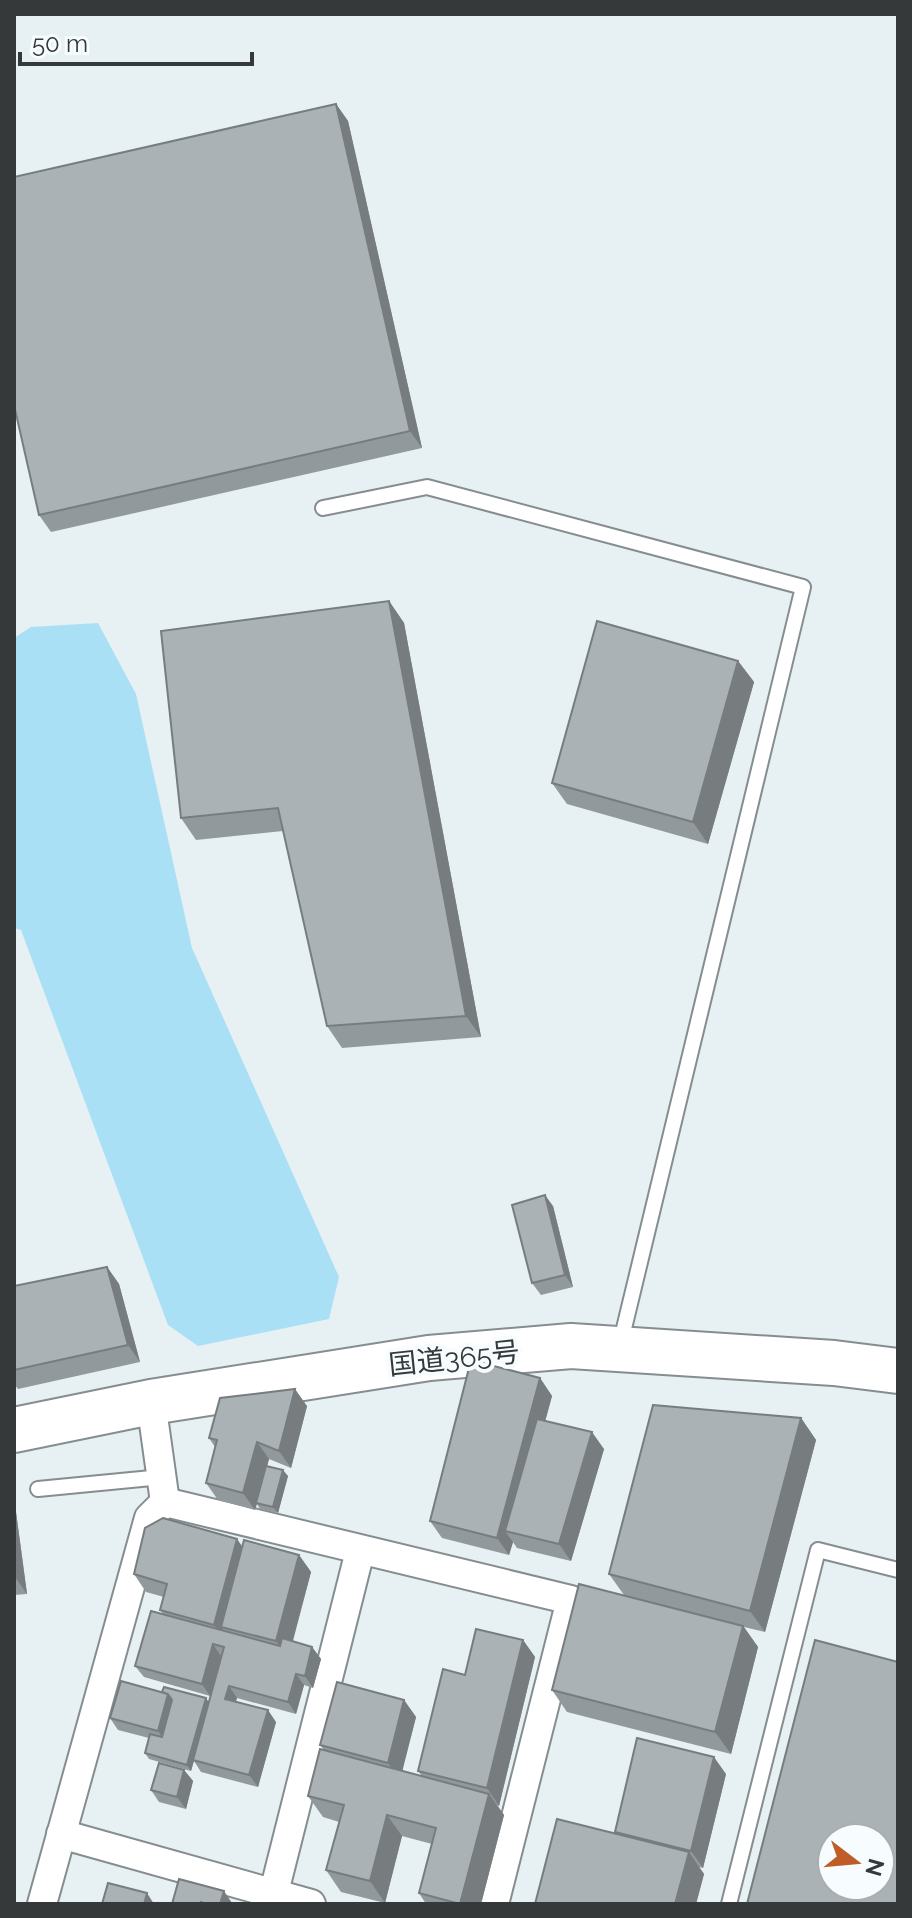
<svg xmlns="http://www.w3.org/2000/svg" width="912" height="1918" viewBox="0 0 912 1918" font-family="Raleway,'Noto Sans JP',sans-serif">
	<style>
		.green { fill: #aae0f5 }
		.lines { fill: none; stroke-linecap: round; stroke-linejoin: round }
		.lane-casing { stroke: #858d91; stroke-width: 18 }
		.street-casing { stroke: #858d91; stroke-width: 32 }
		.highway-casing { stroke: #858d91; stroke-width: 48 }
		.lane { stroke: #fff; stroke-width: 14 }
		.street { stroke: #fff; stroke-width: 28 }
		.highway { stroke: #fff; stroke-width: 44 }
		.wall { fill: #92999d }
		.shaded-wall { fill: #777d7f }
		.building { fill: #aab2b6; stroke: #777d7f; stroke-width: 2; fill-rule: evenodd }
		.labels { text-anchor: middle; stroke-width: 8; stroke-linejoin: round; paint-order: stroke }
		.street-label { font-size: 28px; fill: #35393a; stroke: #f7fcff }
	</style>
	<rect width="100%" height="100%" fill="#e7f0f3"/>
	<polygon class="green" points="98,623 136,694 192,948 339,1277 329,1319 198,1346 168,1325 21,930 14,928 14,638 31,627"/>
	<g class="lines">
		<g class="lane-casing">
			<g id="lane">
				<polyline points="323,508 427,487 803,587 620,1345"/>
				<polyline points="38,1489 162,1477"/>
				<polyline points="729,1904 818,1550 898,1570"/>
			</g>
		</g>
		<g class="street-casing">
			<g id="street">
				<polyline points="165,1502 571,1600 494,1904"/>
				<polyline points="61,1834 311,1904"/>
				<polyline points="42,1904 149,1518 165,1502 151,1402"/>
				<polyline points="271,1904 360,1551"/>
			</g>
		</g>
		<g class="highway-casing">
			<polyline id="highway" points="14,1430 151,1402 429,1358 571,1346 834,1363 898,1371"/>
		</g>
		<use href="#lane" class="lane"/>
		<use href="#street" class="street"/>
		<use href="#highway" class="highway"/>
	</g>
	<g class="wall">
		<polygon points="336,104 348,121 422,448 51,532 39,515"/>
		<polygon points="389,601 404,623 481,1037 342,1048 327,1026 283,831 196,840 181,818"/>
		<polygon points="738,661 754,682 708,844 567,804 552,783"/>
		<polygon points="553,1206 573,1287 541,1295 532,1283"/>
		<polygon points="107,1267 119,1284 140,1362 18,1389 14,1384 14,1286"/>
		<polygon points="540,1378 552,1396 545,1421 604,1449 571,1561 517,1548 513,1542 509,1555 442,1538 430,1521"/>
		<polygon points="307,1406 291,1468 269,1459 267,1466 288,1476 278,1513 260,1509 257,1504 255,1510 218,1500 206,1483 215,1447 209,1438"/>
		<polygon points="801,1418 816,1440 765,1632 744,1627 758,1647 731,1754 567,1712 552,1690 624,1595 609,1574"/>
		<polygon points="14,1510 16,1512 27,1594 14,1595"/>
		<polygon points="242,1546 299,1555 311,1572 293,1641 312,1647 321,1659 313,1688 304,1685 296,1714 237,1698 236,1701 276,1722 258,1787 201,1772 194,1761 191,1771 149,1759 145,1753 149,1738 118,1730 110,1718 162,1692 209,1702 222,1656 210,1696 144,1677 135,1666 163,1614 160,1610 164,1597 146,1592 134,1574"/>
		<polygon points="523,1640 535,1657 499,1806 497,1805 504,1815 481,1904 426,1904 419,1893 432,1844 402,1836 385,1903 341,1892 326,1870 339,1822 323,1817 308,1796 324,1750 320,1745 404,1700 416,1717 402,1771 422,1776 418,1771 465,1675"/>
		<polygon points="184,1770 193,1781 186,1809 159,1802 151,1790"/>
		<polygon points="726,1774 703,1868 699,1867 704,1874 696,1904 535,1904 616,1834 615,1832"/>
	</g>
	<g class="shaded-wall">
		<polygon points="336,104 348,121 422,448 410,431"/>
		<polygon points="389,601 404,623 481,1037 466,1016"/>
		<polygon points="738,661 754,682 708,844 693,822"/>
		<polygon points="545,1195 553,1206 573,1287 565,1275"/>
		<polygon points="107,1267 119,1284 140,1362 128,1345"/>
		<polygon points="540,1378 552,1396 515,1533 505,1531 513,1542 509,1555 497,1538"/>
		<polygon points="295,1389 307,1406 291,1468 279,1451"/>
		<polygon points="801,1418 816,1440 765,1632 750,1611"/>
		<polygon points="592,1432 604,1449 571,1561 559,1544"/>
		<polygon points="257,1442 269,1459 255,1510 243,1493"/>
		<polygon points="283,1470 288,1476 278,1513 273,1507"/>
		<polygon points="14,1510 16,1512 27,1594 15,1577 14,1567"/>
		<polygon points="237,1539 249,1556 221,1627 228,1636 226,1642 214,1625"/>
		<polygon points="299,1555 311,1572 288,1658 276,1641"/>
		<polygon points="743,1626 758,1647 731,1754 715,1732"/>
		<polygon points="523,1640 535,1657 499,1806 487,1788"/>
		<polygon points="213,1644 221,1656 210,1696 202,1684"/>
		<polygon points="312,1647 321,1659 313,1688 305,1676"/>
		<polygon points="296,1674 304,1685 296,1714 288,1702"/>
		<polygon points="229,1686 237,1698 233,1710 225,1699"/>
		<polygon points="168,1694 177,1706 166,1743 158,1731"/>
		<polygon points="206,1698 210,1704 191,1771 187,1765"/>
		<polygon points="404,1700 416,1717 400,1780 388,1763"/>
		<polygon points="268,1710 276,1722 258,1787 249,1775"/>
		<polygon points="714,1757 726,1774 703,1868 691,1851"/>
		<polygon points="184,1770 193,1781 186,1809 177,1797"/>
		<polygon points="489,1794 504,1815 481,1904 460,1904"/>
		<polygon points="387,1815 402,1836 385,1903 370,1881"/>
		<polygon points="689,1852 704,1874 696,1904 675,1904"/>
		<polygon points="224,1891 232,1903 232,1904 220,1904"/>
		<polygon points="147,1893 154,1904 144,1904"/>
	</g>
	<g class="building">
		<polygon points="336,104 410,431 39,515 14,405 14,177"/>
		<polygon points="389,601 466,1016 327,1026 278,808 181,818 161,631"/>
		<polygon points="597,621 738,661 693,822 552,783"/>
		<polygon points="545,1195 565,1275 532,1283 512,1205"/>
		<polygon points="107,1267 128,1345 14,1370 14,1286"/>
		<polygon points="471,1360 540,1378 497,1538 430,1521"/>
		<polygon points="295,1389 279,1451 257,1442 243,1493 206,1483 217,1440 209,1438 220,1398"/>
		<polygon points="653,1405 801,1418 750,1611 609,1574"/>
		<polygon points="537,1419 592,1432 559,1544 505,1531"/>
		<polygon points="266,1466 283,1470 273,1507 256,1503"/>
		<polygon points="163,1518 237,1539 214,1625 160,1610 167,1584 134,1574 145,1528"/>
		<polygon points="244,1540 299,1555 276,1641 221,1627"/>
		<polygon points="579,1584 743,1626 715,1732 552,1690"/>
		<polygon points="151,1611 280,1646 282,1638 312,1647 305,1676 296,1674 288,1702 229,1686 225,1699 268,1710 249,1775 193,1760 224,1647 213,1644 202,1684 135,1666"/>
		<polygon points="476,1629 523,1640 487,1788 418,1771 443,1669 465,1675"/>
		<path d="M 815,1640 L 898,1662 L 898,1904 L 747,1904 ZM 832,1838 L 880,1838 L 880,1886 L 832,1886 Z"/>
		<polygon points="121,1681 168,1694 158,1731 110,1718"/>
		<polygon points="337,1682 404,1700 388,1763 320,1745"/>
		<polygon points="164,1687 206,1698 187,1765 145,1753 150,1734 162,1737 172,1700 168,1694 162,1692"/>
		<polygon points="637,1738 714,1757 691,1851 615,1832"/>
		<polygon points="320,1749 489,1794 460,1904 419,1893 436,1828 387,1815 370,1881 326,1870 344,1805 308,1796"/>
		<polygon points="159,1763 184,1770 177,1797 151,1790"/>
		<polygon points="557,1819 689,1852 675,1904 535,1904"/>
		<polygon points="179,1879 224,1891 220,1904 206,1904 201,1902 200,1904 172,1904"/>
		<polygon points="108,1883 147,1893 144,1904 102,1904"/>
	</g>
	<g class="labels">
		<g class="street-label">
			<text transform="translate(454 1358) rotate(-6)" y="10">国道365号</text>
		</g>
	</g>
	<rect width="912" height="1918" fill="none" stroke="#35393a" stroke-width="32"/>
	<g transform="translate(856 1862) rotate(106)"><circle r="38" fill="#f7fcff" stroke="#a9aeb0" stroke-width="2"/>
	<path d="M0-6L14 30L0 20L-14 30Z" fill="#c05c27"/>
	<text y="-12" font-size="22" font-weight="bold" text-anchor="middle" fill="#35393a">N</text>
	</g>
	<path d="M20 52v12h232v-12" fill="none" stroke="#35393a" stroke-width="4"/>
	<text x="32" y="52" font-size="24" fill="#35393a" stroke="#f7fcff" stroke-width="6" paint-order="stroke">50 m</text>
</svg>
